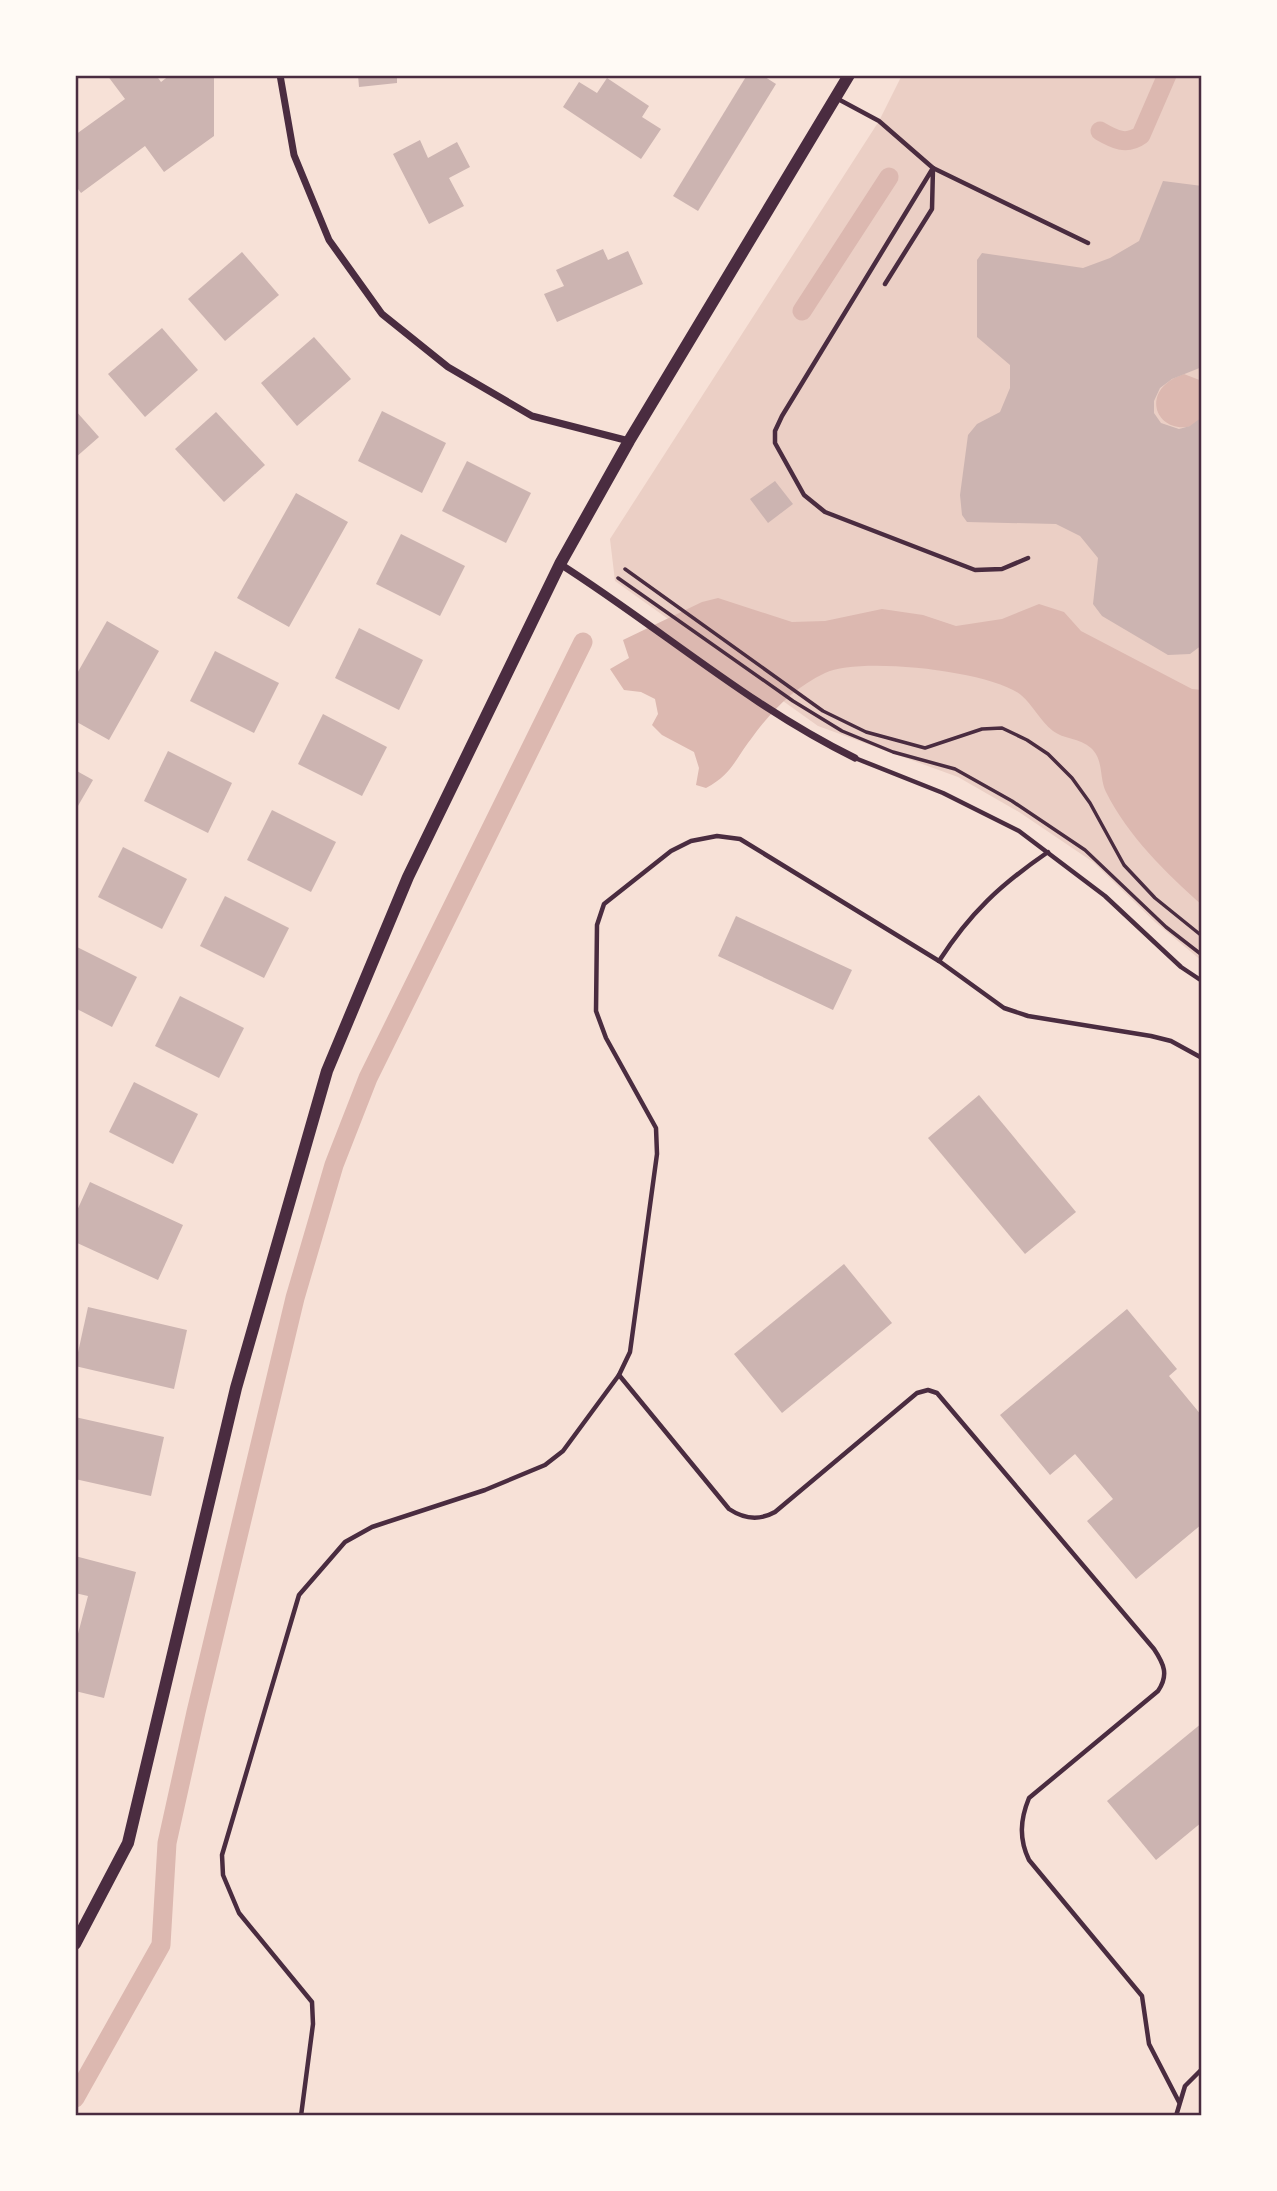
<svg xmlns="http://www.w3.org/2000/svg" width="1277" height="2191" viewBox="0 0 1277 2191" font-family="'Golos Text',sans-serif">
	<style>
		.green { fill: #ebcfc5 }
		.water { fill: #dcb8b0 }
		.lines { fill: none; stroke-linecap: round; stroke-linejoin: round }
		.canal { stroke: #dcb8b0; stroke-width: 19 }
		.building { fill: #ccb4b1 }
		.path { stroke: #4a2c40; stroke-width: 3.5 }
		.service { stroke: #4a2c40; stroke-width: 4.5 }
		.minor { stroke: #4a2c40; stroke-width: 7 }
		.tertiary { stroke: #4a2c40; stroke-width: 12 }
		.neatline { fill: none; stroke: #4a2c40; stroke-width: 2.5 }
	</style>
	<rect width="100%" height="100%" fill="#f7e1d7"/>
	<polygon class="green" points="902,75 1202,75 1202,961 1155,922 1093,862 1019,812 958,777 818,726 615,581 610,539 879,121"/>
	<g class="water">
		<path d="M 1184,374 L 1202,381 L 1202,422 C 1160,444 1133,391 1184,374 Z"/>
		<path d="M 718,598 L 792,622 L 825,621 L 882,609 L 923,615 L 956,626 L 1002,619 L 1039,604 L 1064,612 L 1081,631 L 1192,689 L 1202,690 L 1202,905 C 1166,873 1128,836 1106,792 C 1099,778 1104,760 1091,748 C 1080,738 1063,739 1053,731 C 1040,721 1033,705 1021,695 C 992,671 859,656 825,673 C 794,688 771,711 751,739 C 734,761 732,774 706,788 L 696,785 L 699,768 L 694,752 L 662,735 L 652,725 L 658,714 L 655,699 L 641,692 L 624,690 L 610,669 L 629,658 L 623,640 L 702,602 Z"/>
	</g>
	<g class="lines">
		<g class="canal">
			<path d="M 1100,131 C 1114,139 1126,146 1141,135 L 1167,75"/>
			<polyline points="802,311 889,177"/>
			<polyline points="75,2098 161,1945 167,1843 196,1712 295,1298 334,1165 368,1078 583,642"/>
		</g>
	</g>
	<g class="building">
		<polygon points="107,75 156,75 161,82 170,75 214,75 214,136 164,172 145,146 81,193 75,185 75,135 125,99"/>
		<polygon points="358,75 397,75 397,83 359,87"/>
		<polygon points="747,75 762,75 776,84 698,211 673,196"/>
		<polygon points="607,78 649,106 642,117 661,129 641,159 563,107 579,82 597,93"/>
		<polygon points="420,140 428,158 457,142 470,167 449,178 464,206 429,224 393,154"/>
		<polygon points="1163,181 1202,186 1202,367 1172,379 1160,388 1154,401 1154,413 1161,423 1179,429 1190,426 1202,417 1202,645 1190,654 1168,655 1102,616 1093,604 1098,558 1080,536 1056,524 967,522 962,515 960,495 968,435 977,424 1000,412 1010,388 1010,365 977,337 977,260 982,253 1083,268 1110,258 1139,241"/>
		<polygon points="603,249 608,260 628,251 643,284 557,322 544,294 564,286 556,270"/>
		<polygon points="242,252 279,295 225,341 188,299"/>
		<polygon points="162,328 198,370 145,417 108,374"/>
		<polygon points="314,337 351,379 297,426 261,383"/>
		<polygon points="75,410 99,437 75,458"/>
		<polygon points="382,411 446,443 422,493 358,461"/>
		<polygon points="216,412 265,465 224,502 175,449"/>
		<polygon points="467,461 531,493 506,543 442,511"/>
		<polygon points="775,481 793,504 768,523 750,499"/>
		<polygon points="296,493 348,522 289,627 237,598"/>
		<polygon points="401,534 465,566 440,616 376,584"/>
		<polygon points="107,621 159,651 109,740 75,721 75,677"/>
		<polygon points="359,628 423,660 399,710 335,678"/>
		<polygon points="215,651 279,683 254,733 190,701"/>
		<polygon points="323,714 387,747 362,796 298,764"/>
		<polygon points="168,751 232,783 208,833 144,801"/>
		<polygon points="75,770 93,780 75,811"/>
		<polygon points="272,810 336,842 311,892 247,860"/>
		<polygon points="123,847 187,879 162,929 98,897"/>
		<polygon points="225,896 289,928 264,978 200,946"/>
		<polygon points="736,916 852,970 833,1010 718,956"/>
		<polygon points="75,946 137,977 112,1027 75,1008"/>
		<polygon points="180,996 244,1028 219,1078 155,1046"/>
		<polygon points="134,1082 198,1114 173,1164 109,1132"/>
		<polygon points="979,1095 1076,1212 1025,1254 928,1138"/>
		<polygon points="90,1182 183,1225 158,1280 75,1242 75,1215"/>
		<polygon points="844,1264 892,1323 782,1413 734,1354"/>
		<polygon points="88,1307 187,1330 174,1389 75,1366"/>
		<polygon points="1127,1309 1177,1369 1169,1376 1202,1416 1202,1524 1136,1579 1087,1521 1113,1499 1075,1454 1050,1475 1000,1415"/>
		<polygon points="75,1417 164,1437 151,1496 75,1479"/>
		<polygon points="75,1556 136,1572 104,1698 75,1691 75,1645 88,1596 75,1593"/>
		<polygon points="1202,1723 1202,1822 1156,1860 1107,1801"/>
	</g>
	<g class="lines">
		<g class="path">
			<polyline points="625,569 823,711 866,732 925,748 982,729 1002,728 1027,740 1048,754 1072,778 1090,803 1124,865 1155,898 1202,936"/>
			<polyline points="618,578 793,701 842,731 893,752 955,769 1012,801 1085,850 1166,927 1202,955"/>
		</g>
		<g class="service">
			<polyline points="838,99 879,121 933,168 1088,243"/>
			<polyline points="885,284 932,209 933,168 782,416 775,431 775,443 804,495 825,512 975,570 1002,569 1028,558"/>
			<polyline points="855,758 943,793 1019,831 1105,896 1181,967 1202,981"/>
			<path d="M 939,961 C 970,913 1000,885 1048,852"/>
			<path d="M 619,1375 L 729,1509 C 744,1519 759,1521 775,1512 L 917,1393 L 928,1390 L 937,1393 L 1154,1649 C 1164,1664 1169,1675 1158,1691 L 1029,1798 C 1020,1820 1019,1839 1029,1860 L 1142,1996 L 1149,2044 L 1179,2102"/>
			<polyline points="301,2116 313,2024 312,2002 239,1913 223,1875 222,1855 299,1595 345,1542 372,1527 485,1490 545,1465 563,1451 619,1375 630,1352 657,1154 656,1128 606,1038 596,1011 597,925 604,904 671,851 691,841 717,836 740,839 939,961 1004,1008 1028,1016 1151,1036 1171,1041 1202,1058"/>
			<polyline points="1176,2116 1185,2086 1202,2069"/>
		</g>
		<g class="minor">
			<polyline points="280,75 294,155 329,240 382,314 448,367 532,416 629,441"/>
			<path d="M 560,564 C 659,627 749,706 855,758"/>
		</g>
		<polyline class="tertiary" points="75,1944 128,1843 236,1388 327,1071 408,877 560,564 629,441 849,75"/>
	</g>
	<rect width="1277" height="2191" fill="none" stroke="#fffaf5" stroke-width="154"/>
	<rect x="77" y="77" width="1123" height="2037" class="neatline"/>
</svg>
